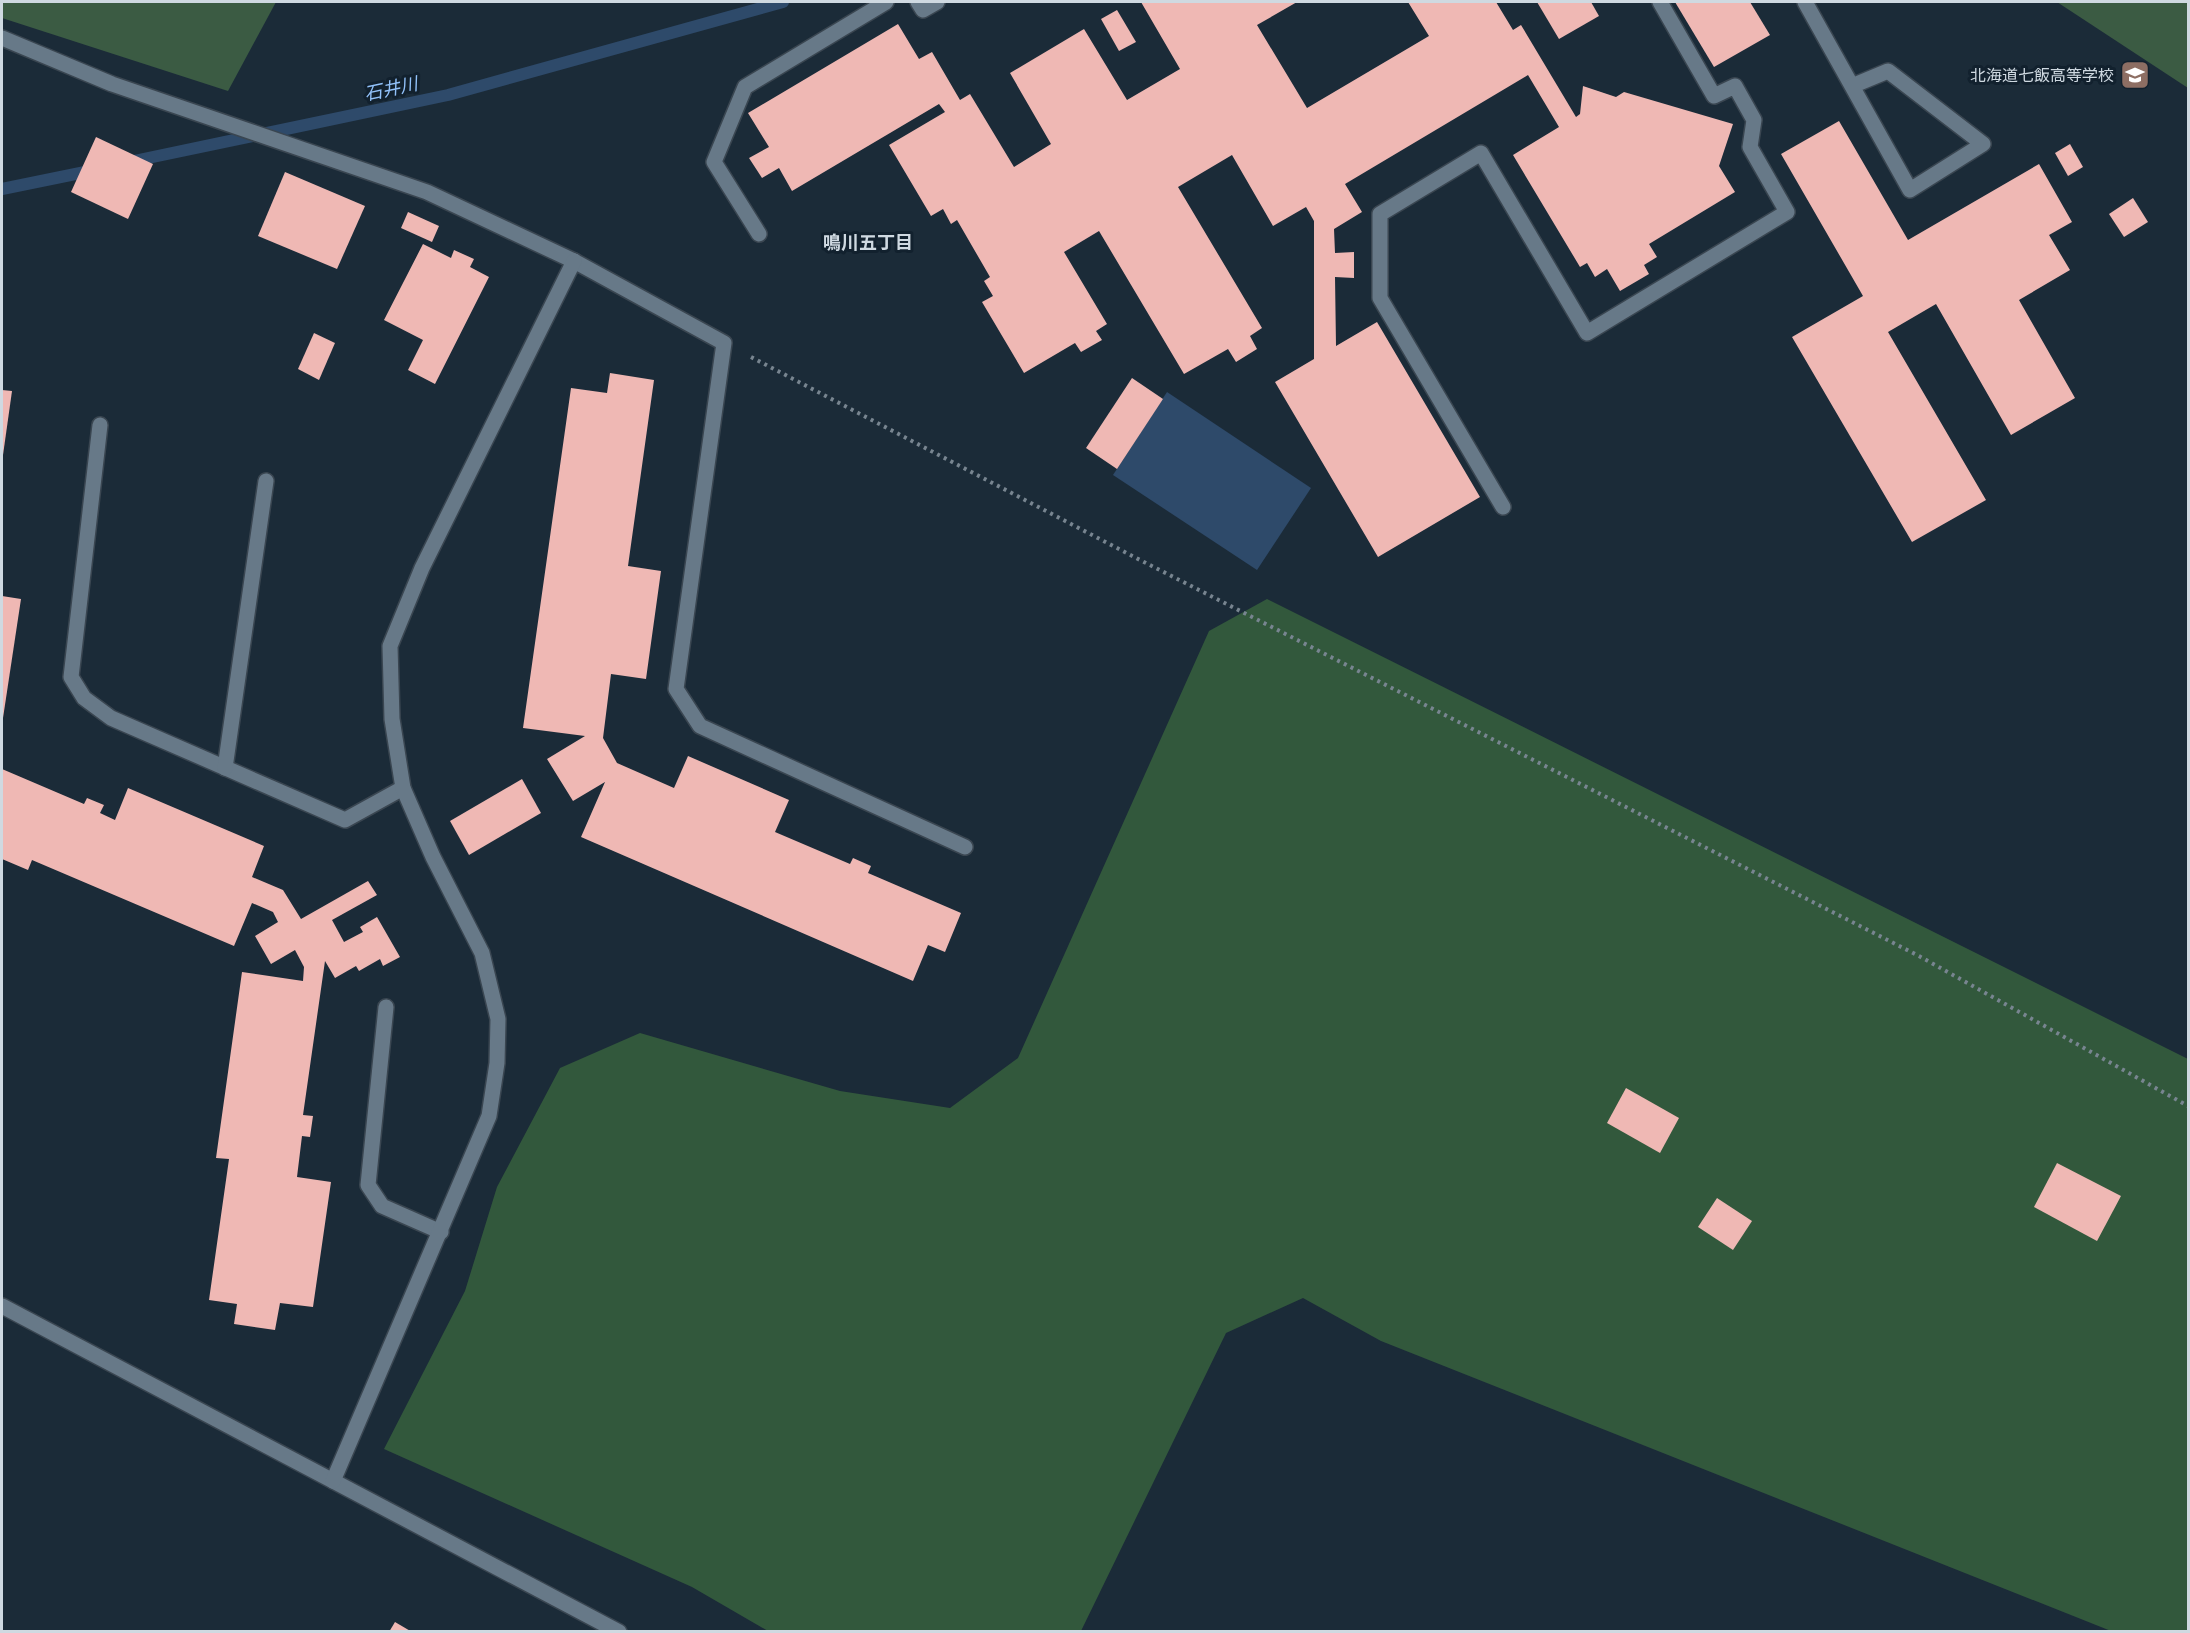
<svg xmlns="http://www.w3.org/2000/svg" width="2190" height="1633" viewBox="0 0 2190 1633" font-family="Ubuntu,'Noto Sans JP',sans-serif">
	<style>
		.green { fill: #3b5b43 }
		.forest { fill: #32583c }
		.water { fill: #2e4a6a }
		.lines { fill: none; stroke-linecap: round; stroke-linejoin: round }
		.stream { stroke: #2e4a6a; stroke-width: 12 }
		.building { fill: #efb8b4 }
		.service-casing { stroke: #3a4651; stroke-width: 18 }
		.minor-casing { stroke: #3a4651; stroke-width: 18 }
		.tertiary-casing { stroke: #3a4651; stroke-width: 18 }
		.path { stroke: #788590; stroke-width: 4; stroke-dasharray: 3 4.5; stroke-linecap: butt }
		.service { stroke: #677988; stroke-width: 15 }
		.minor { stroke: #677988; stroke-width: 15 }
		.tertiary { stroke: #677988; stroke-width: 15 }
		.labels { text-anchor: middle; stroke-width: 6; stroke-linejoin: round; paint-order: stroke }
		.poi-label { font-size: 16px; fill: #cfd9e1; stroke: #12212e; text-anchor: end }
		.water-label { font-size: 18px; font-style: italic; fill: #92c2fa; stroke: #12212e }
		.neighbourhood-label { font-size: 18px; font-weight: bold; fill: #cfd9e1; stroke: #12212e }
	</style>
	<rect width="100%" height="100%" fill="#1b2b38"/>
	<g class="green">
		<polygon points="2,2 276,2 228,91 2,18"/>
		<polygon points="2057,2 2188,2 2188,88"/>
	</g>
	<polygon class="forest" points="1267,599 2188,1059 2188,1631 2111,1631 1381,1341 1303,1298 1226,1333 1081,1631 768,1631 692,1587 384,1449 465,1291 497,1187 560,1068 640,1033 840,1091 950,1108 1018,1058 1209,631"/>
	<polygon class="water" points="1167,392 1311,488 1257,570 1113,475"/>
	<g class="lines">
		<g class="stream">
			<polyline points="129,162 448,95 783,2"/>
			<polyline points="2,189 95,170"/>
		</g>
	</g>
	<g class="building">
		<polygon points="1141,2 1297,2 1257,25 1307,108 1429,36 1408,2 1496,2 1513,30 1521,25 1576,117 1580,114 1583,86 1616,97 1624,92 1733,124 1719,166 1735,192 1649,244 1657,257 1644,265 1649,274 1620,291 1607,269 1595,277 1587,263 1580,267 1513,155 1559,127 1528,75 1345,184 1362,212 1334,229 1335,253 1354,252 1354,278 1335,277 1336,346 1377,322 1480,497 1378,557 1275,382 1314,359 1314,221 1306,207 1273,226 1232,155 1178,187 1262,328 1250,336 1257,349 1236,362 1228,349 1184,374 1099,231 1064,252 1107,324 1096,331 1102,340 1081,352 1075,343 1024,373 982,302 993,296 984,281 990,277 957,220 951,224 943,209 931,216 889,145 945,112 939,104 792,191 779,168 762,178 749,158 769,147 748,113 898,24 919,59 932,52 960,100 970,94 1014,167 1051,144 1010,73 1084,29 1127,100 1180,69"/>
		<polygon points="1537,2 1591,2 1599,16 1559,39"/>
		<polygon points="1675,2 1750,2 1770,35 1714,67"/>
		<polygon points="1117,10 1136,42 1119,51 1101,19"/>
		<polygon points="1839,121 1908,240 2039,164 2072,222 2049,235 2070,270 2019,300 2075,398 2011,435 1936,304 1888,332 1986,500 1912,542 1792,337 1863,296 1781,154"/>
		<polygon points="96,137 153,164 128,219 71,192"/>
		<polygon points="2070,144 2083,167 2068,176 2055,153"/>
		<polygon points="285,172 365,206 337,269 258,236"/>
		<polygon points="2133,198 2148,222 2124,237 2109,214"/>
		<polygon points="408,212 439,226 432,242 401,228"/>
		<polygon points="423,244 451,258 454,250 474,259 470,267 489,277 435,384 408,370 423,340 384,320"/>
		<polygon points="314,333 335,343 319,380 298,369"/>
		<polygon points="610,373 654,380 628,566 661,571 646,679 611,674 603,738 617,763 674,788 688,756 789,800 775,832 850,864 853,858 871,866 868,873 961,913 945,952 928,945 913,981 581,837 605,782 573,801 547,759 585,736 523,728 571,388 607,393"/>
		<polygon points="1132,378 1163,399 1117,469 1086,448"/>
		<polygon points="2,390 12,391 3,455 2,454"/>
		<polygon points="2,596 21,599 3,718 2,718"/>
		<polygon points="2,769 84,804 87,798 104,805 100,813 115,820 128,788 264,846 252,877 283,890 301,919 368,881 377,895 332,920 344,942 363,932 360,927 377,917 400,957 383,966 380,959 359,971 356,966 335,978 325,961 303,1115 313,1116 310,1137 302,1136 297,1177 331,1182 313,1307 280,1303 275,1330 234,1324 237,1304 209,1300 229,1159 216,1158 242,972 303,981 304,967 295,950 271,964 255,936 278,922 273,912 252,903 234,946 32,860 28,870 2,859"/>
		<polygon points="522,779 541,813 469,855 450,821"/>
		<polygon points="1626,1088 1679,1118 1660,1153 1607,1123"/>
		<polygon points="2057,1163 2121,1196 2097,1241 2034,1207"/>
		<polygon points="1717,1198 1752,1221 1733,1250 1698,1227"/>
		<polygon points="395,1622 412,1632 389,1632"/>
	</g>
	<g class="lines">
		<g class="service-casing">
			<g id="service">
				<polyline points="918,2 923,10 937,2"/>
				<polyline points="1805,2 1910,190 1983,144 1888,71 1852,86"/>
				<polyline points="759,234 714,162 745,87 886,2"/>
				<polyline points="574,261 724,343 676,689 700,726 965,847"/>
				<polyline points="100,425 71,677 84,698 111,718 345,820 403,788"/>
				<polyline points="1503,507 1380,298 1380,214 1481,153 1587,333 1787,212 1750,147 1754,120 1735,86 1714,96 1660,2"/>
				<polyline points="225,768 266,481"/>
				<polyline points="386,1007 368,1185 382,1206 441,1232"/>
			</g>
		</g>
		<g class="minor-casing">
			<polyline id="minor" points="2,38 112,84 427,192 574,261"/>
		</g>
		<g class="tertiary-casing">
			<g id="tertiary">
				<polyline points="2,1306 619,1632"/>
				<polyline points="333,1481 489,1116 497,1063 498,1019 482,953 433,857 403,788 392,719 390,646 422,568 574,261"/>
			</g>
		</g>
		<polyline class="path" points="751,357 1140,560 1919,956 2188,1106"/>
		<use href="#service" class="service"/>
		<use href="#minor" class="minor"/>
		<use href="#tertiary" class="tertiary"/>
	</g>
	<defs>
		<g id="school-square" transform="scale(1.5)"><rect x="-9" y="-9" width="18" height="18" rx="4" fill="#8d6e63" stroke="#12212e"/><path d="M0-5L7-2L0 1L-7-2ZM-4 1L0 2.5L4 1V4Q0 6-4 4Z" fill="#fff"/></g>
	</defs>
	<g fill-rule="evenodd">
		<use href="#school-square" x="2135" y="75"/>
	</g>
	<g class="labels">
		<g class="poi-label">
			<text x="2114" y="81">北海道七飯高等学校</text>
		</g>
		<g class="water-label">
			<text transform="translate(391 89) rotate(-12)" y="6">石井川</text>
		</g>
		<g class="neighbourhood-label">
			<text x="868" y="249">鳴川五丁目</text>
		</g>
	</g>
	<rect width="2190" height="1633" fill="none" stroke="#cfd9e1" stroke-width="6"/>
</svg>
